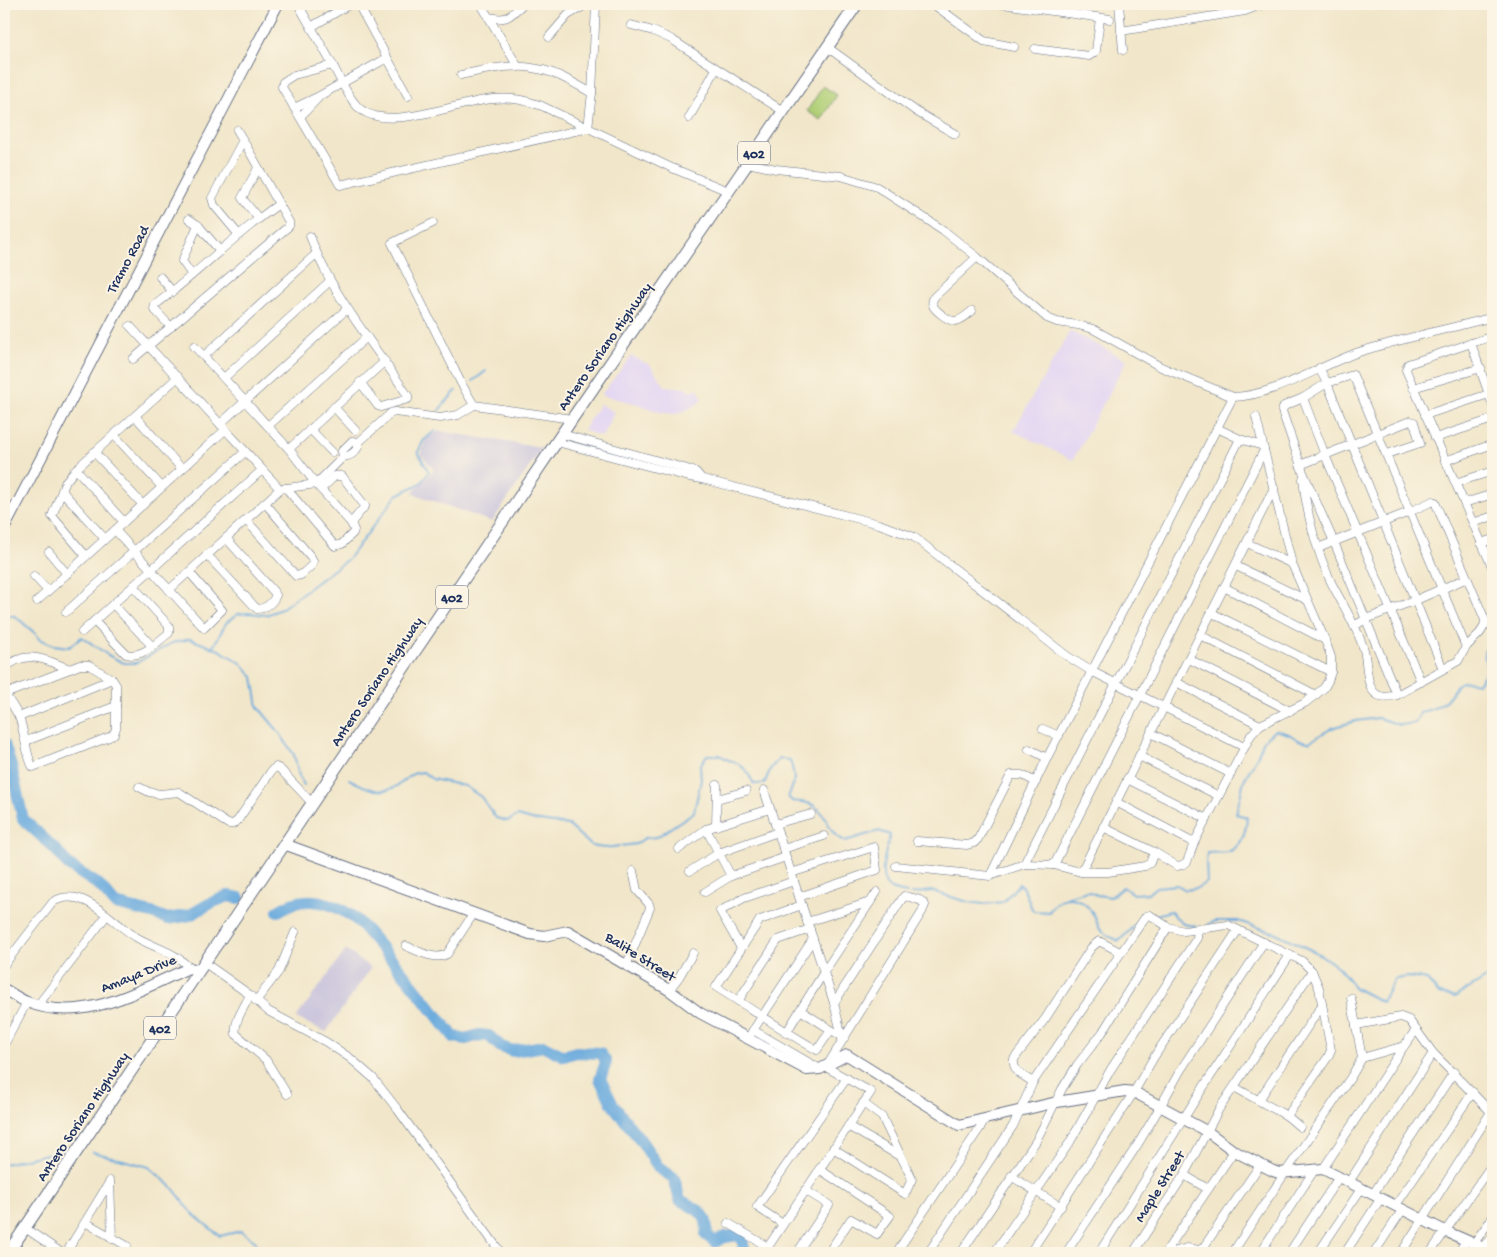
<svg xmlns="http://www.w3.org/2000/svg" width="1497" height="1257" viewBox="0 0 1497 1257" font-family="'Gochi Hand',sans-serif">
	<style>
		.built { fill: #e1d4f4 }
		.industrial { fill: #c5c0db }
		.green { fill: #b0cf76; stroke: #667f6a }
		.lines { fill: none; stroke-linecap: round; stroke-linejoin: round }
		.stream { stroke: #6aaadd; stroke-width: 2 }
		.river { stroke: #6aaadd; stroke-width: 12 }
		.street-casing { stroke: #666f83; stroke-width: 9 }
		.secondary-casing { stroke: #666f83; stroke-width: 12 }
		.primary-casing { stroke: #666f83; stroke-width: 13 }
		.street { stroke: #fff; stroke-width: 8 }
		.secondary { stroke: #fff; stroke-width: 10 }
		.primary { stroke: #fff; stroke-width: 11 }
		.labels { text-anchor: middle; stroke-width: 4; stroke-linejoin: round; paint-order: stroke }
		.shield { fill: #fcf5e5; stroke: #5e6a86; stroke-width: 1 }
		.shield-label { font-size: 14px; font-weight: bold; fill: #1b2f5e }
		.street-label { font-size: 15px; fill: #1b2f5e; stroke: #fcf5e5 }
	</style>
	<rect width="100%" height="100%" fill="#fcf5e5"/>
	<filter id="ink" filterUnits="userSpaceOnUse"><feTurbulence type="fractalNoise" baseFrequency=".02" numOctaves="2"/><feDisplacementMap in="SourceGraphic" scale="10" xChannelSelector="R" yChannelSelector="G"/><feConvolveMatrix kernelMatrix="1 2 1 2 8 2 1 2 1" color-interpolation-filters="sRGB"/></filter>
	<filter id="wash" filterUnits="userSpaceOnUse"><feTurbulence type="fractalNoise" baseFrequency=".0096" numOctaves="4" result="noise"/><feDisplacementMap in="SourceGraphic" scale="20" xChannelSelector="R" yChannelSelector="G"/><feGaussianBlur stdDeviation="1.12" result="paint"/><feColorMatrix in="noise" values="0 0 0 0 0 0 0 0 0 0 0 0 0 0 0 0 0 1.4 0 .05"/><feComposite in="paint" operator="in"/></filter>
	<g filter="url(#wash)">
		<rect width="100%" height="100%" fill="#f1e6c9"/>
		<g class="built">
			<polygon points="1070,331 1127,360 1073,460 1013,431"/>
			<polygon points="631,356 650,365 665,386 685,388 691,391 698,388 702,399 696,405 687,410 674,414 659,412 638,404 601,395"/>
			<polygon points="600,404 614,412 602,437 583,430"/>
		</g>
		<g class="industrial">
			<polygon points="439,431 542,448 492,522 412,493 434,470 421,454 426,439"/>
			<polygon points="346,950 371,968 326,1032 296,1018"/>
		</g>
		<polygon class="green" points="823,86 837,95 821,120 807,111"/>
		<g class="lines">
			<g class="stream">
				<polyline points="473,381 486,371"/>
				<polyline points="439,410 456,391"/>
				<polyline points="4,615 15,616 37,635 39,639 54,645 69,647 82,637 108,655 124,663 136,663 172,643 190,639 219,650 241,663 253,677 258,707 279,732 294,755 299,776 304,785"/>
				<polyline points="213,647 226,623 238,614 249,613 266,615 281,609 348,559 397,495 421,483 429,472 418,452 424,440 435,431"/>
				<path d="M 349,779 C 366,788 382,797 400,784 C 411,776 407,774 423,772 L 432,779 L 465,786 L 481,797 L 496,818 L 508,821 L 517,816 L 532,820 L 568,825 L 592,846 L 604,848 L 636,844 L 645,838 L 657,837 L 694,812 L 701,780 L 700,766 L 707,755 L 720,755 L 726,759 L 737,763 L 746,770 L 754,784 L 764,784 L 771,768 L 779,759 L 790,760 C 795,777 796,781 788,797 L 792,801 C 801,802 812,802 818,809 C 830,820 828,834 845,841 L 879,831 L 890,835 C 887,849 875,880 891,889 C 895,891 902,892 907,893"/>
				<path d="M 911,894 L 931,891 L 968,902 L 984,904 L 1003,902 L 1019,884 C 1027,890 1028,902 1033,911 L 1049,912 C 1062,889 1084,897 1095,917 C 1097,920 1097,925 1099,928 C 1103,934 1112,938 1119,941 L 1138,922"/>
				<path d="M 1066,897 L 1087,891 L 1097,895 L 1111,897 L 1123,887 L 1133,894 L 1149,893 L 1156,887 L 1177,885 L 1186,890 L 1197,888 L 1207,882 L 1206,861 L 1207,853 C 1213,852 1222,853 1228,852 C 1243,846 1246,831 1247,817 L 1236,814 L 1244,780 L 1257,757 L 1264,740 L 1275,730 L 1289,734 L 1298,740 L 1309,742 L 1332,728 L 1356,721 L 1378,718 L 1400,725 L 1415,723 L 1421,712 C 1430,710 1440,707 1446,700 C 1459,686 1454,678 1478,683 L 1487,672 L 1484,651 L 1493,639"/>
				<polyline points="1156,915 1170,911 1183,924 1195,926"/>
				<polyline points="1209,924 1216,921 1238,921 1276,933 1321,955 1338,967 1355,988 1382,1002 1395,979 1409,977 1427,980 1439,994 1455,997 1493,974"/>
				<polyline points="93,1152 149,1167 172,1187 194,1215 220,1236 241,1231 256,1242 257,1253"/>
				<polyline points="4,1164 64,1150"/>
			</g>
			<g class="river">
				<polyline points="4,744 11,766 23,819 57,851 68,865 99,885 115,904 152,913 168,919 190,915 211,903 228,896 239,898"/>
				<path d="M 278,911 C 303,894 329,900 353,917 C 362,924 371,936 379,945 C 405,974 429,1006 454,1037 L 466,1039 L 479,1035 L 489,1036 L 501,1047 L 513,1051 L 544,1046 L 564,1056 L 576,1052 L 600,1053 L 606,1062 L 600,1079 L 613,1105 L 642,1142 L 659,1168 L 674,1178 L 680,1200 C 697,1210 710,1212 706,1235 L 715,1242 L 725,1237 L 738,1235 L 742,1239 L 745,1253"/>
			</g>
		</g>
	</g>
	<g filter="url(#ink)">
		<g class="lines">
			<g class="street-casing">
				<g id="street">
					<path d="M 298,4 C 309,24 321,44 332,64 C 340,78 346,94 357,106 C 384,135 459,101 493,99 C 511,97 525,100 542,106 L 672,168 L 728,191"/>
					<polyline points="358,4 408,96"/>
					<polyline points="933,4 984,41 1014,47"/>
					<polyline points="1002,4 1110,19"/>
					<polyline points="1119,4 1123,50"/>
					<polyline points="482,6 518,67"/>
					<path d="M 488,17 C 509,21 508,17 523,4"/>
					<polyline points="631,25 653,31 671,39 783,111"/>
					<polyline points="311,27 350,4"/>
					<polyline points="1121,31 1245,11 1263,4"/>
					<polyline points="549,37 568,15 587,4"/>
					<polyline points="827,47 917,112 955,134"/>
					<polyline points="1035,49 1089,56 1096,51 1100,18"/>
					<polyline points="333,65 294,75 283,82 282,87 340,185 588,128 592,93 596,4"/>
					<path d="M 461,75 C 487,69 512,63 538,69 C 557,72 575,84 592,93"/>
					<polyline points="294,108 319,96"/>
					<polyline points="300,117 321,95 387,58"/>
					<polyline points="689,118 716,69"/>
					<polyline points="237,130 243,140"/>
					<path d="M 747,163 L 776,169 L 841,176 L 877,187 L 943,230 L 977,257 L 1047,318 L 1057,322 L 1078,325 L 1093,329 L 1161,367 L 1233,397 C 1274,396 1319,366 1359,352 C 1403,338 1449,329 1493,317"/>
					<polyline points="258,218 242,198 258,168"/>
					<polyline points="189,219 198,225 220,251"/>
					<polyline points="433,223 392,243 461,383 474,405 572,419"/>
					<path d="M 310,236 C 331,295 374,344 408,396 L 408,399 L 381,407 L 378,406 L 360,382"/>
					<polyline points="192,275 182,261 198,225"/>
					<polyline points="160,277 173,292"/>
					<path d="M 972,311 C 968,314 961,321 955,321 C 950,322 934,310 933,305 C 931,302 933,300 934,297 L 977,257"/>
					<polyline points="1488,319 1493,332"/>
					<polyline points="130,326 280,489 316,484 343,457 342,451 352,441 359,442 391,413 395,412 440,418 458,415 474,405"/>
					<path d="M 171,327 L 154,309 L 155,305 C 198,273 235,234 279,204"/>
					<polyline points="1493,336 1408,364 1406,370 1493,569"/>
					<polyline points="1471,343 1493,406"/>
					<polyline points="194,346 289,449 316,484 351,523 354,530 353,533 342,544 335,546 286,488"/>
					<polyline points="204,356 316,254"/>
					<polyline points="133,359 289,226 289,222 243,140 212,198 214,205 239,235"/>
					<polyline points="1319,368 1327,383 1443,669"/>
					<polyline points="224,378 330,281"/>
					<polyline points="1413,388 1481,368"/>
					<polyline points="1303,398 1325,455 1421,682"/>
					<polyline points="334,407 355,430"/>
					<polyline points="1425,415 1489,394"/>
					<polyline points="135,416 182,469"/>
					<polyline points="220,424 347,309"/>
					<polyline points="268,426 367,337"/>
					<polyline points="1217,428 1233,397"/>
					<polyline points="310,429 332,452"/>
					<polyline points="562,434 684,468 696,472 702,479"/>
					<polyline points="114,435 162,487"/>
					<polyline points="1435,438 1493,419"/>
					<polyline points="557,442 689,477 702,479 879,524 914,537 1067,656 1091,671 1244,747"/>
					<polyline points="289,449 385,361"/>
					<polyline points="94,452 143,505"/>
					<path d="M 343,457 C 352,456 358,451 359,442"/>
					<polyline points="1445,461 1493,444"/>
					<polyline points="1300,465 1410,421 1414,422 1420,443 1387,454"/>
					<polyline points="76,469 124,522"/>
					<path d="M 1303,479 C 1306,512 1317,552 1331,582 C 1342,604 1357,626 1364,650 C 1367,661 1366,682 1373,691 C 1379,699 1389,697 1397,695 L 1458,661 L 1466,647 L 1480,633 L 1485,625 L 1485,620 L 1435,502 L 1433,501 L 1409,512 L 1318,548"/>
					<polyline points="1455,483 1493,471"/>
					<polyline points="321,489 335,476 342,476 365,506 351,523"/>
					<polyline points="62,491 105,539"/>
					<polyline points="1464,503 1493,494"/>
					<polyline points="246,520 296,576 301,575 312,565 313,561 311,557 265,503"/>
					<polyline points="1473,523 1493,516"/>
					<polyline points="115,530 204,628 222,610 189,572"/>
					<polyline points="1247,543 1292,564"/>
					<polyline points="1481,543 1493,539"/>
					<polyline points="49,552 67,574"/>
					<path d="M 207,555 L 257,609 C 265,609 273,603 276,595 L 274,592 L 226,538"/>
					<polyline points="86,556 52,516 66,481 76,469 178,377"/>
					<polyline points="1236,566 1307,600"/>
					<polyline points="34,576 48,591"/>
					<polyline points="1224,587 1325,640"/>
					<polyline points="169,590 280,489"/>
					<polyline points="37,601 225,430"/>
					<polyline points="113,604 152,646"/>
					<polyline points="66,612 245,452"/>
					<polyline points="1212,613 1331,672"/>
					<path d="M 94,621 L 126,654 C 142,659 157,642 169,633 L 169,626 L 133,586"/>
					<polyline points="1354,626 1366,619 1416,600 1467,578"/>
					<polyline points="82,632 262,470"/>
					<polyline points="1200,635 1316,695"/>
					<polyline points="1189,659 1290,711"/>
					<path d="M 4,669 C 26,648 45,660 70,669"/>
					<polyline points="1176,682 1260,725"/>
					<path d="M 4,693 C 9,700 15,709 19,717 C 24,729 27,760 33,767 L 109,737 L 114,734 L 116,728 L 116,685 L 112,679 L 89,665 L 80,665 L 5,694"/>
					<polyline points="1397,695 1334,542 1303,472 1282,411 1284,406 1303,398 1327,383 1353,375 1466,647"/>
					<polyline points="19,717 112,679"/>
					<polyline points="1043,729 1059,736"/>
					<polyline points="1151,733 1231,774"/>
					<polyline points="26,741 116,706"/>
					<polyline points="1029,749 1047,758"/>
					<polyline points="1139,756 1219,796"/>
					<polyline points="1127,779 1207,819"/>
					<polyline points="139,787 149,792 160,794 179,792 228,824 233,824 238,820 272,770 276,767 280,769 312,803"/>
					<polyline points="764,790 834,1003 842,1037"/>
					<polyline points="717,799 746,791"/>
					<polyline points="1116,802 1194,843"/>
					<polyline points="775,824 811,814"/>
					<polyline points="716,826 717,785"/>
					<polyline points="1103,827 1154,852 1177,866 1182,865 1187,862 1194,843 1251,735 1260,725 1305,703 1324,688 1328,681 1331,672 1331,657 1325,640 1292,564 1256,417"/>
					<polyline points="706,829 731,876"/>
					<polyline points="917,841 967,845 974,843 978,839 1011,775 1022,775 1036,782"/>
					<polyline points="679,849 706,829 770,809"/>
					<polyline points="783,849 824,836"/>
					<polyline points="1024,864 1240,439"/>
					<polyline points="1054,865 1264,450"/>
					<polyline points="896,866 990,876 1024,864 1054,865 1081,872 1108,872 1145,866 1150,863 1154,852"/>
					<polyline points="690,871 719,853 778,832"/>
					<polyline points="1081,872 1274,488"/>
					<polyline points="791,873 874,847 877,870 799,897"/>
					<polyline points="990,876 1047,758 1217,428 1240,439 1263,446"/>
					<polyline points="705,892 731,876 786,857"/>
					<path d="M 802,905 L 760,920 L 716,987 C 750,1008 782,1030 817,1050 L 831,1030"/>
					<polyline points="807,922 870,902"/>
					<path d="M 406,946 C 418,951 435,961 447,954 L 474,913"/>
					<polyline points="741,948 720,911 744,898 794,881"/>
					<polyline points="205,963 250,995 268,1011 326,1042 350,1058 373,1078 398,1110 501,1253"/>
					<polyline points="627,964 650,908 649,904 637,890 633,871"/>
					<path d="M 4,965 L 53,902 C 83,884 112,923 136,937 C 154,948 175,951 189,968"/>
					<polyline points="669,990 679,977 693,953"/>
					<path d="M 250,995 C 245,1006 233,1022 236,1034 L 266,1060 L 287,1094"/>
					<polyline points="1351,998 1362,1058"/>
					<polyline points="256,1001 279,971 295,932"/>
					<polyline points="738,1001 778,940 810,929"/>
					<polyline points="38,1005 107,915"/>
					<polyline points="800,1010 844,1038"/>
					<polyline points="1356,1025 1401,1017 1409,1020 1433,1053 1493,1114"/>
					<polyline points="753,1030 820,1069"/>
					<polyline points="786,1033 824,972 877,892"/>
					<polyline points="748,1038 813,939"/>
					<polyline points="4,1045 27,1002"/>
					<path d="M 828,1064 L 922,912 L 925,905 C 921,898 912,898 904,896 L 834,1003"/>
					<path d="M 1033,1082 C 1024,1076 1012,1072 1014,1059 L 1045,1019 L 1091,948 L 1099,941 L 1120,952"/>
					<polyline points="1234,1087 1287,1116 1300,1127"/>
					<polyline points="1259,1100 1322,1005"/>
					<polyline points="848,1126 901,1157"/>
					<polyline points="833,1148 905,1194 912,1179 882,1117 863,1103"/>
					<polyline points="819,1169 890,1216 877,1234 851,1219 828,1253"/>
					<polyline points="1323,1169 1404,1046"/>
					<polyline points="1184,1175 1208,1189"/>
					<polyline points="1011,1176 1061,1207"/>
					<polyline points="1349,1182 1433,1053"/>
					<polyline points="1373,1194 1454,1072"/>
					<polyline points="1396,1205 1473,1092"/>
					<polyline points="85,1222 127,1246"/>
					<polyline points="728,1223 768,1247 871,1092 824,1066"/>
					<polyline points="783,1224 757,1207 847,1078"/>
					<polyline points="25,1228 62,1253"/>
					<polyline points="1474,1243 1493,1217"/>
					<polyline points="1482,1247 1493,1237"/>
					<polyline points="66,1253 110,1181 112,1239"/>
					<polyline points="804,1253 799,1250 829,1205 805,1190"/>
					<polyline points="896,1253 986,1119"/>
					<polyline points="928,1253 1013,1126 1033,1082 1146,916 1150,915 1168,927 1184,931 1228,925 1302,961 1312,971 1319,988 1331,1050 1328,1057 1287,1116"/>
					<polyline points="961,1253 1036,1141 1062,1089 1077,1065 1102,1033 1168,927"/>
					<polyline points="994,1253 1070,1142 1111,1069 1197,938 1198,928"/>
					<polyline points="1030,1253 1134,1092 1154,1057 1238,930"/>
					<polyline points="1066,1253 1138,1144 1160,1107 1180,1071 1264,942"/>
					<polyline points="1099,1253 1199,1094 1290,955"/>
					<polyline points="1133,1253 1184,1175 1219,1109 1312,971"/>
					<polyline points="1165,1253 1234,1151"/>
					<polyline points="1169,1253 1187,1248 1199,1250 1203,1248 1260,1165"/>
					<polyline points="1235,1253 1235,1249 1285,1173 1351,1077 1362,1058 1404,1046 1416,1030"/>
					<polyline points="1260,1253 1315,1169"/>
					<polyline points="1289,1253 1339,1177"/>
					<polyline points="1318,1253 1361,1189"/>
					<polyline points="1345,1253 1381,1198"/>
					<polyline points="1374,1253 1403,1209"/>
					<polyline points="1401,1253 1491,1112"/>
					<polyline points="1430,1253 1493,1163"/>
					<polyline points="1458,1253 1466,1241"/>
				</g>
			</g>
			<g class="secondary-casing">
				<g id="secondary">
					<polyline points="4,529 278,4"/>
					<polyline points="284,844 530,934 544,936 568,931 669,990 700,1013 807,1070 820,1069 847,1055 959,1125 1057,1102 1125,1091 1134,1092 1208,1132 1234,1151 1273,1171 1279,1173 1323,1169 1445,1231 1493,1252"/>
					<path d="M 4,989 C 11,993 19,999 27,1002 C 84,1025 138,990 189,968 L 194,969 L 198,972"/>
				</g>
			</g>
			<g class="primary-casing">
				<polyline id="primary" points="8,1253 572,419 857,4"/>
			</g>
			<use href="#street" class="street"/>
			<use href="#secondary" class="secondary"/>
			<use href="#primary" class="primary"/>
		</g>
	</g>
	<g class="labels">
		<g class="shield">
			<rect x="738" y="141.5" width="32" height="23" rx="4"/>
			<rect x="436" y="585.5" width="32" height="23" rx="4"/>
			<rect x="144" y="1016.5" width="32" height="23" rx="4"/>
		</g>
		<g class="shield-label">
			<text x="754" y="158">402</text>
			<text x="452" y="602">402</text>
			<text x="160" y="1033">402</text>
		</g>
		<g class="street-label">
			<text transform="translate(127 259) rotate(-62)" y="5">Tramo Road</text>
			<text transform="translate(604 346) rotate(-55)" y="5">Antero Soriano Highway</text>
			<text transform="translate(376 681) rotate(-56)" y="5">Antero Soriano Highway</text>
			<text transform="translate(641 956) rotate(32)" y="5">Balite Street</text>
			<text transform="translate(138 973) rotate(-22)" y="5">Amaya Drive</text>
			<text transform="translate(82 1116) rotate(-56)" y="5">Antero Soriano Highway</text>
			<text transform="translate(1159 1186) rotate(-58)" y="5">Maple Street</text>
		</g>
	</g>
	<rect width="1497" height="1257" fill="none" stroke="#fcf5e5" stroke-width="20"/>
</svg>
